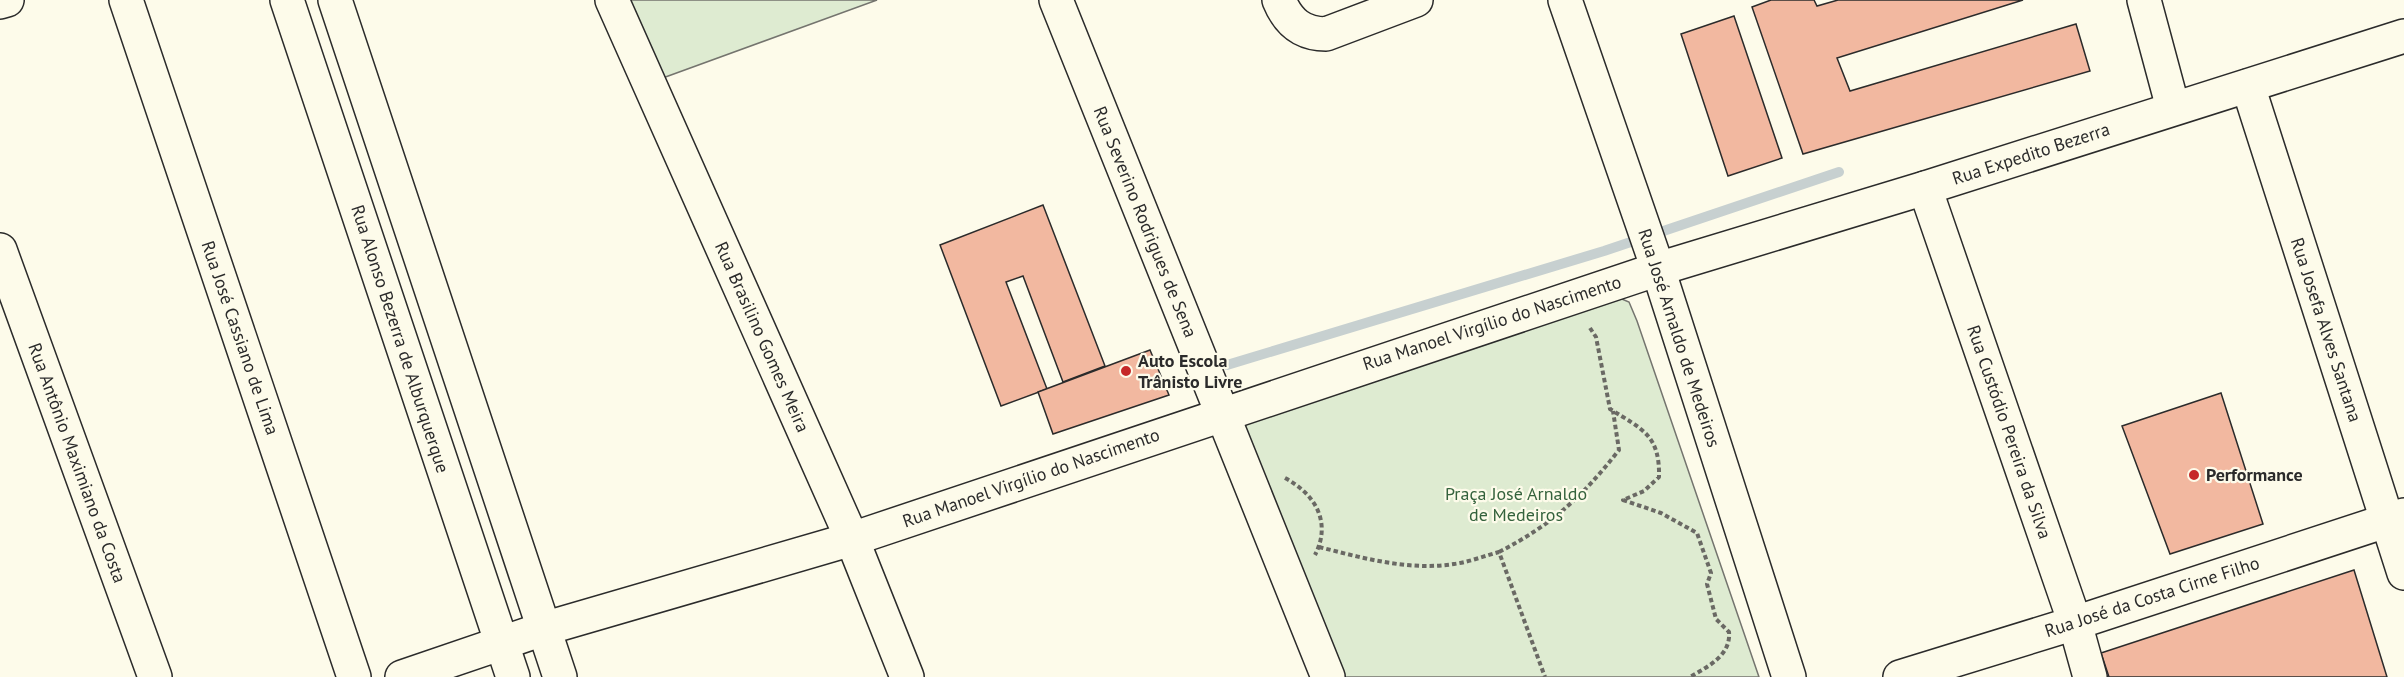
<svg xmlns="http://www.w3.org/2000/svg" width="2404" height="677" viewBox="0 0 2404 677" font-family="'PT Sans',sans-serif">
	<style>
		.green { fill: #deebd1; stroke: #74746e; stroke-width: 1.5 }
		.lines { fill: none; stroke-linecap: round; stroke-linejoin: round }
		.stream { stroke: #c7d0d0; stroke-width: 10 }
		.building { fill: #f2b8a0; stroke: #2b2b2b; stroke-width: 1.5 }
		.minor-casing { stroke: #2b2b2b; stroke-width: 36 }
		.path { stroke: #6a6964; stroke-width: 4; stroke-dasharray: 4.5 3; stroke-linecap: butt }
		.minor { stroke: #fdfbea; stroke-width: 33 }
		.poi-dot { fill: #c62828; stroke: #fdfbea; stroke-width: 2 }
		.labels { text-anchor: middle; stroke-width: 4.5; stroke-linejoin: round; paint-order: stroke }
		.street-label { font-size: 18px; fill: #2b2b2b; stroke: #fdfbea }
		.poi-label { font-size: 18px; font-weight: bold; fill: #2b2b2b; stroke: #fdfbea; text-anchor: start }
		.park-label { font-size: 18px; fill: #34623c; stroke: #fdfbea }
	</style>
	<rect width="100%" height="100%" fill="#fdfbea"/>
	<g class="green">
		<polygon points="629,0 877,0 660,79"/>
		<polygon points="1610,294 1629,302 1637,321 1759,677 1340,677 1244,433 1243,415"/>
	</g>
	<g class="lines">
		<polyline class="stream" points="1227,365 1604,251 1839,172"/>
	</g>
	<g class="building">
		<polygon points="1771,0 1814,0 1817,6 1838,0 2023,0 1837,58 1850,91 2076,24 2090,71 1803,154 1752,7"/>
		<polygon points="1734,16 1782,158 1728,176 1681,34"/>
		<polygon points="1043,205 1105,366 1063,382 1023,276 1006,282 1047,389 1001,406 940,245"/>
		<polygon points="1150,350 1169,395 1053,434 1038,392"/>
		<polygon points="2221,393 2263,524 2170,554 2122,426"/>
		<polygon points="2354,570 2387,677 2109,677 2101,653"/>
	</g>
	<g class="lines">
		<g class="minor-casing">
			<g id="minor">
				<polyline points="126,0 354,677"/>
				<polyline points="287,0 513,677"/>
				<polyline points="335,0 560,677"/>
				<polyline points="612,0 852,539 907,677"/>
				<polyline points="1056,0 1328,677"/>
				<path d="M 1279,0 C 1288,22 1302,34 1326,34 L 1416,0"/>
				<polyline points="1565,0 1658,269 1789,677"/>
				<polyline points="2144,0 2173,108"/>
				<polyline points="0,2 7,0"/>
				<polyline points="2248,86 2404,573"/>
				<polyline points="1925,188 2075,623 2090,677"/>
				<polyline points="0,250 155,677"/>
				<polyline points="402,677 543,629 852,539 1658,269 1925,188 2404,36"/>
				<polyline points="1900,677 2075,623 2404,515"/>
			</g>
		</g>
		<g class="path">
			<path d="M 1590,328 L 1596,337 L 1610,409 C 1642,429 1660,435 1659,477 L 1644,491 L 1623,500 L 1661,513 L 1697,533 L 1711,573 L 1707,584 L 1716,619 L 1729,632 C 1731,655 1709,666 1690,677"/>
			<path d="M 1285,478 C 1315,494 1332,522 1315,555"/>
			<path d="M 1319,547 C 1363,558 1408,571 1454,564 C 1469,562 1484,556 1499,552 L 1545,677"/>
			<path d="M 1499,552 C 1553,524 1582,497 1619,450 L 1613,411"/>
		</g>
		<use href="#minor" class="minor"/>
	</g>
	<g class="poi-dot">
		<circle cx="1126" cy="371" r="6"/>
		<circle cx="2194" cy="475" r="6"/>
	</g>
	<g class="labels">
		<g class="street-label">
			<text transform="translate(2031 154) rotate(-18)" y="6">Rua Expedito Bezerra</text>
			<text transform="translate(1145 222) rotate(68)" y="6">Rua Severino Rodrigues de Sena</text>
			<text transform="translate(1492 323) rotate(-18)" y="6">Rua Manoel Virgílio do Nascimento</text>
			<text transform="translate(2326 330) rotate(72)" y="6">Rua Josefa Alves Santana</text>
			<text transform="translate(762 337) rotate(66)" y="6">Rua Brasilino Gomes Meira</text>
			<text transform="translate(240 338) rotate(71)" y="6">Rua José Cassiano de Lima</text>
			<text transform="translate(1679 338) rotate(72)" y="6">Rua José Arnaldo de Medeiros</text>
			<text transform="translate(400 339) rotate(72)" y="6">Rua Alonso Bezerra de Alburquerque</text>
			<text transform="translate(2009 432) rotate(71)" y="6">Rua Custódio Pereira da Silva</text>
			<text transform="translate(77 463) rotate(70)" y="6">Rua Antônio Maximiano da Costa</text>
			<text transform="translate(1031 478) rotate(-19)" y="6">Rua Manoel Virgílio do Nascimento</text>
			<text transform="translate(2152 597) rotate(-18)" y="6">Rua José da Costa Cirne Filho</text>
		</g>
		<g class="poi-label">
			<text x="1138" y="367">Auto Escola<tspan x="1138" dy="21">Trânisto Livre</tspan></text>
			<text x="2206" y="481">Performance</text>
		</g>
		<g class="park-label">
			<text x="1516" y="500">Praça José Arnaldo<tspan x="1516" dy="21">de Medeiros</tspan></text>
		</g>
	</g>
</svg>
